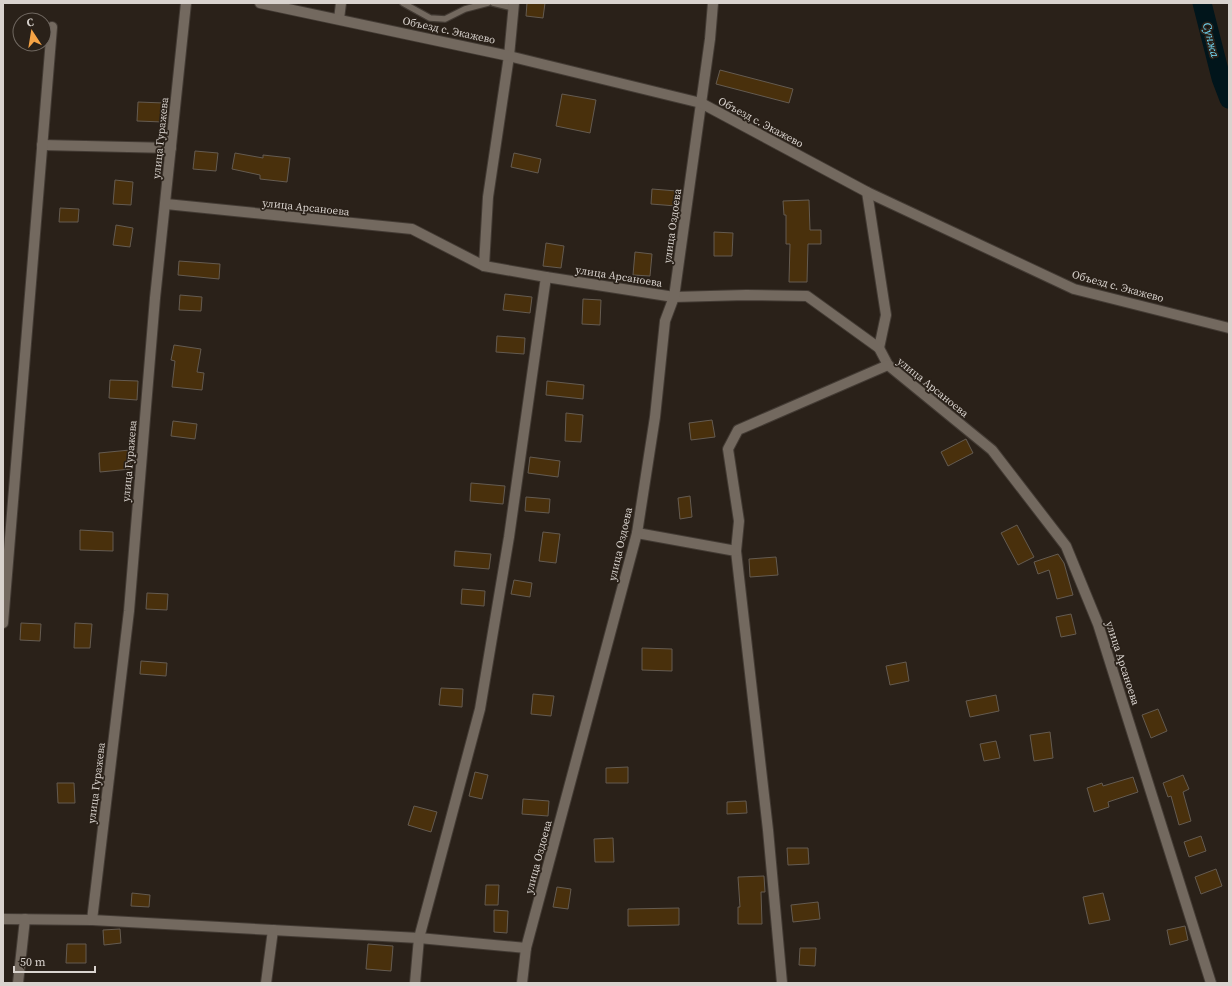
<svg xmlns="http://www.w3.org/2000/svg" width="1232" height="986" viewBox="0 0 1232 986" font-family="'Source Serif 4',serif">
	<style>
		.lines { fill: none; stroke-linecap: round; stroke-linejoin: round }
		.river { stroke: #01151b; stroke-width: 19 }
		.building { fill: #49300c; stroke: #645b51 }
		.service-casing { stroke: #433b34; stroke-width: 8 }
		.minor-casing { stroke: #433b34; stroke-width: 12 }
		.secondary-casing { stroke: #433b34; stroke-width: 12 }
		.service { stroke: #73695f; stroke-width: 5.5 }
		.minor { stroke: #73695f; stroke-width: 10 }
		.secondary { stroke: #73695f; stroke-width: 10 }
		.labels { text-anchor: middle; stroke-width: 3.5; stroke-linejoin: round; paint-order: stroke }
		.street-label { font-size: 11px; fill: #d9d3ce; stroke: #2a2119 }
		.water-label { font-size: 12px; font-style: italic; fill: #72dcfa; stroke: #2a2119 }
	</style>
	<rect width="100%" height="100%" fill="#2a2119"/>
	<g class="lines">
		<polyline class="river" points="1202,3 1221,78 1229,99"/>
	</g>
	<g class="building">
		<polygon points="527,3 545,3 543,18 526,16"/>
		<polygon points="720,70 793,89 789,103 716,84"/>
		<polygon points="562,94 596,100 590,133 556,126"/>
		<polygon points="138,102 164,103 163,122 137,121"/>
		<polygon points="195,151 218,153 216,171 193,169"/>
		<polygon points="235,153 263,158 263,155 290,158 287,182 260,179 260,175 232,169"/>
		<polygon points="514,153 541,159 538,173 511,167"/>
		<polygon points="115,180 133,182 131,205 113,204"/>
		<polygon points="652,189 677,191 676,206 651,204"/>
		<polygon points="809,200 810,230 821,230 821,244 808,244 807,282 789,282 790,244 786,244 786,215 784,215 783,201"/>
		<polygon points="60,208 79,209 78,222 59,222"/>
		<polygon points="116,225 133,228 130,247 113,245"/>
		<polygon points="714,232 733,233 732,256 714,256"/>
		<polygon points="546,243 564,246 561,268 543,266"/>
		<polygon points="635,252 652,254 650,276 633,275"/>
		<polygon points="179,261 220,264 219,279 178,275"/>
		<polygon points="505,294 532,297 530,313 503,310"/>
		<polygon points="180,295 202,297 201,311 179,310"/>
		<polygon points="583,299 601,300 600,325 582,324"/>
		<polygon points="497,336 525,338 524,354 496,352"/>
		<polygon points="174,345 201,349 197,372 204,373 202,390 172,387 175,361 171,360"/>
		<polygon points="110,380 138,381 137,400 109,398"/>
		<polygon points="547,381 584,385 583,399 546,395"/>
		<polygon points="566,413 583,415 581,442 565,441"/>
		<polygon points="712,420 715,437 691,440 689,423"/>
		<polygon points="173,421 197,424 195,439 171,436"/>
		<polygon points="966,439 973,453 948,466 941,452"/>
		<polygon points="130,450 131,469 100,472 99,453"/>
		<polygon points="530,457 560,461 558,477 528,473"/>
		<polygon points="471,483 505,486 503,504 470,501"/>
		<polygon points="690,496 692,517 680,519 678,498"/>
		<polygon points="526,497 550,499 549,513 525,511"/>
		<polygon points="1017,525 1034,557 1018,565 1001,533"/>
		<polygon points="80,530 113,532 113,551 80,550"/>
		<polygon points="543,532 560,534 556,563 539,561"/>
		<polygon points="455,551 491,554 489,569 454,566"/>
		<polygon points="1058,554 1064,563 1073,595 1057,599 1049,570 1038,574 1034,562"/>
		<polygon points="776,557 778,575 750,577 749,559"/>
		<polygon points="514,580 532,583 530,597 511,594"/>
		<polygon points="462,589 485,591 484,606 461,604"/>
		<polygon points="147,593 168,594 167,610 146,609"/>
		<polygon points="1071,614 1076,634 1061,637 1056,617"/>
		<polygon points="21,623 41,624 40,641 20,640"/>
		<polygon points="75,623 92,624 90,648 74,648"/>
		<polygon points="642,648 672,649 672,671 642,670"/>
		<polygon points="141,661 167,663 166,676 140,674"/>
		<polygon points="906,662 909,681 890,685 886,666"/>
		<polygon points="441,688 463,689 462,707 439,705"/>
		<polygon points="533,694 554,696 551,716 531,714"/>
		<polygon points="996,695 999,711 970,717 966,701"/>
		<polygon points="1158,709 1167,731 1151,738 1142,715"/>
		<polygon points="1050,732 1053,758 1034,761 1030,735"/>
		<polygon points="996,741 1000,758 984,761 980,744"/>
		<polygon points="628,767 628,783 606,783 606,768"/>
		<polygon points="475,772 488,775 482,799 469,796"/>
		<polygon points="1183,775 1189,789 1183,792 1191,821 1179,825 1171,796 1168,797 1163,783"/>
		<polygon points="1133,777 1138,792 1108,802 1109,807 1094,812 1087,788 1102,783 1103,786"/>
		<polygon points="57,783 74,783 75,803 58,803"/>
		<polygon points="523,799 549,801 548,816 522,814"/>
		<polygon points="746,801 747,813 727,814 727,802"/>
		<polygon points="414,806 437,812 431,832 408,825"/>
		<polygon points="1201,836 1206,851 1189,857 1184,842"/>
		<polygon points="613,838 614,862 595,862 594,839"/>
		<polygon points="787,848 808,848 809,864 788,865"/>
		<polygon points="1216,869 1222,886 1201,894 1195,877"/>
		<polygon points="764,876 765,892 761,892 762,924 738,924 738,907 740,907 738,877"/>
		<polygon points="486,885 499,885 498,905 485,905"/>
		<polygon points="557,887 571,889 568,909 553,907"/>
		<polygon points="132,893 150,895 149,907 131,906"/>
		<polygon points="1103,893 1110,920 1089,924 1083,897"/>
		<polygon points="818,902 820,919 793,922 791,905"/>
		<polygon points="679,908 679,925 628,926 628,909"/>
		<polygon points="494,910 508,911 507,933 494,932"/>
		<polygon points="1185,926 1188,940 1170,945 1167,930"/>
		<polygon points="120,929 121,943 104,945 103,930"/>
		<polygon points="67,944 86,944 86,963 66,963"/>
		<polygon points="368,944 393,946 391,971 366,969"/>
		<polygon points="800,948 816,948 815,966 799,965"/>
	</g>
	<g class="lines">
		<g class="service-casing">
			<g id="service">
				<polyline points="403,3 430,18 445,19 465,9 488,3"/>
				<polyline points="493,3 513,8"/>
			</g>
		</g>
		<g class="minor-casing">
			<g id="minor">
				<polyline points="339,19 341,3"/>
				<polyline points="42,145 171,148"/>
				<polyline points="867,192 886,315 879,348"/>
				<polyline points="166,204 412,229 484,266 546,277 674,297 746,295 807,296 879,348 888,365 992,450 1066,546 1098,624 1211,983"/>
				<polyline points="484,266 488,197 509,56 514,3"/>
				<polyline points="637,533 736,551 768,830 782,983"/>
				<polyline points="736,551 739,521 728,449 738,430 888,365"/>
				<polyline points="3,623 52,27"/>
				<polyline points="3,919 92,920 419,938 526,948"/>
				<polyline points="92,920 129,611 155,298 186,3"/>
				<polyline points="18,983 25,919"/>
				<polyline points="266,983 273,930"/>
				<polyline points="415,983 419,938 480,709 509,537 546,277"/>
				<polyline points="522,983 526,948 637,533 655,417 665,321 674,297 710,39 713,3"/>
			</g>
		</g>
		<g class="secondary-casing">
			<polyline id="secondary" points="260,3 509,56 701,103 867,192 1074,289 1229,328"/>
		</g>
		<use href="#service" class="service"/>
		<use href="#minor" class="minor"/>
		<use href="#secondary" class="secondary"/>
	</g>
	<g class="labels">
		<g class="street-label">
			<text transform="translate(449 30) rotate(12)" y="4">Объезд с. Экажево</text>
			<text transform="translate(761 122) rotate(28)" y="4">Объезд с. Экажево</text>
			<text transform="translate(160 138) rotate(-84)" y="4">улица Гуражева</text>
			<text transform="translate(306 207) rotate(6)" y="4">улица Арсаноева</text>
			<text transform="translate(672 226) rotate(-82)" y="4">улица Оздоева</text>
			<text transform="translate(619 276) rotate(9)" y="4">улица Арсаноева</text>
			<text transform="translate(1118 286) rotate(15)" y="4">Объезд с. Экажево</text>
			<text transform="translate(933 387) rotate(39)" y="4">улица Арсаноева</text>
			<text transform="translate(129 461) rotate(-85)" y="4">улица Гуражева</text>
			<text transform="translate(620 544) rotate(-77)" y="4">улица Оздоева</text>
			<text transform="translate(1123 663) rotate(72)" y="4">улица Арсаноева</text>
			<text transform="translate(96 783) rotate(-83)" y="4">улица Гуражева</text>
			<text transform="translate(538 857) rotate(-75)" y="4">улица Оздоева</text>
		</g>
		<g class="water-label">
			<text transform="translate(1211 40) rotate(76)" y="4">Сунжа</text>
		</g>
	</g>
	<rect width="1232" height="986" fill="none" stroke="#d9d3ce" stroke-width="8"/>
	<g transform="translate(32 32) rotate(348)"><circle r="19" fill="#2a2119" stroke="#706861"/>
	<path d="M0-3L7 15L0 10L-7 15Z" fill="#f5a345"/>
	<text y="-6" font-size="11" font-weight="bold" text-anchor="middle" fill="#d9d3ce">С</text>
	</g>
	<path d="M14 966v6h81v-6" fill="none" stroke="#d9d3ce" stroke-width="2"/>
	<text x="20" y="966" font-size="12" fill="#d9d3ce" stroke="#2a2119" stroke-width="3" paint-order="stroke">50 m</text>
</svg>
